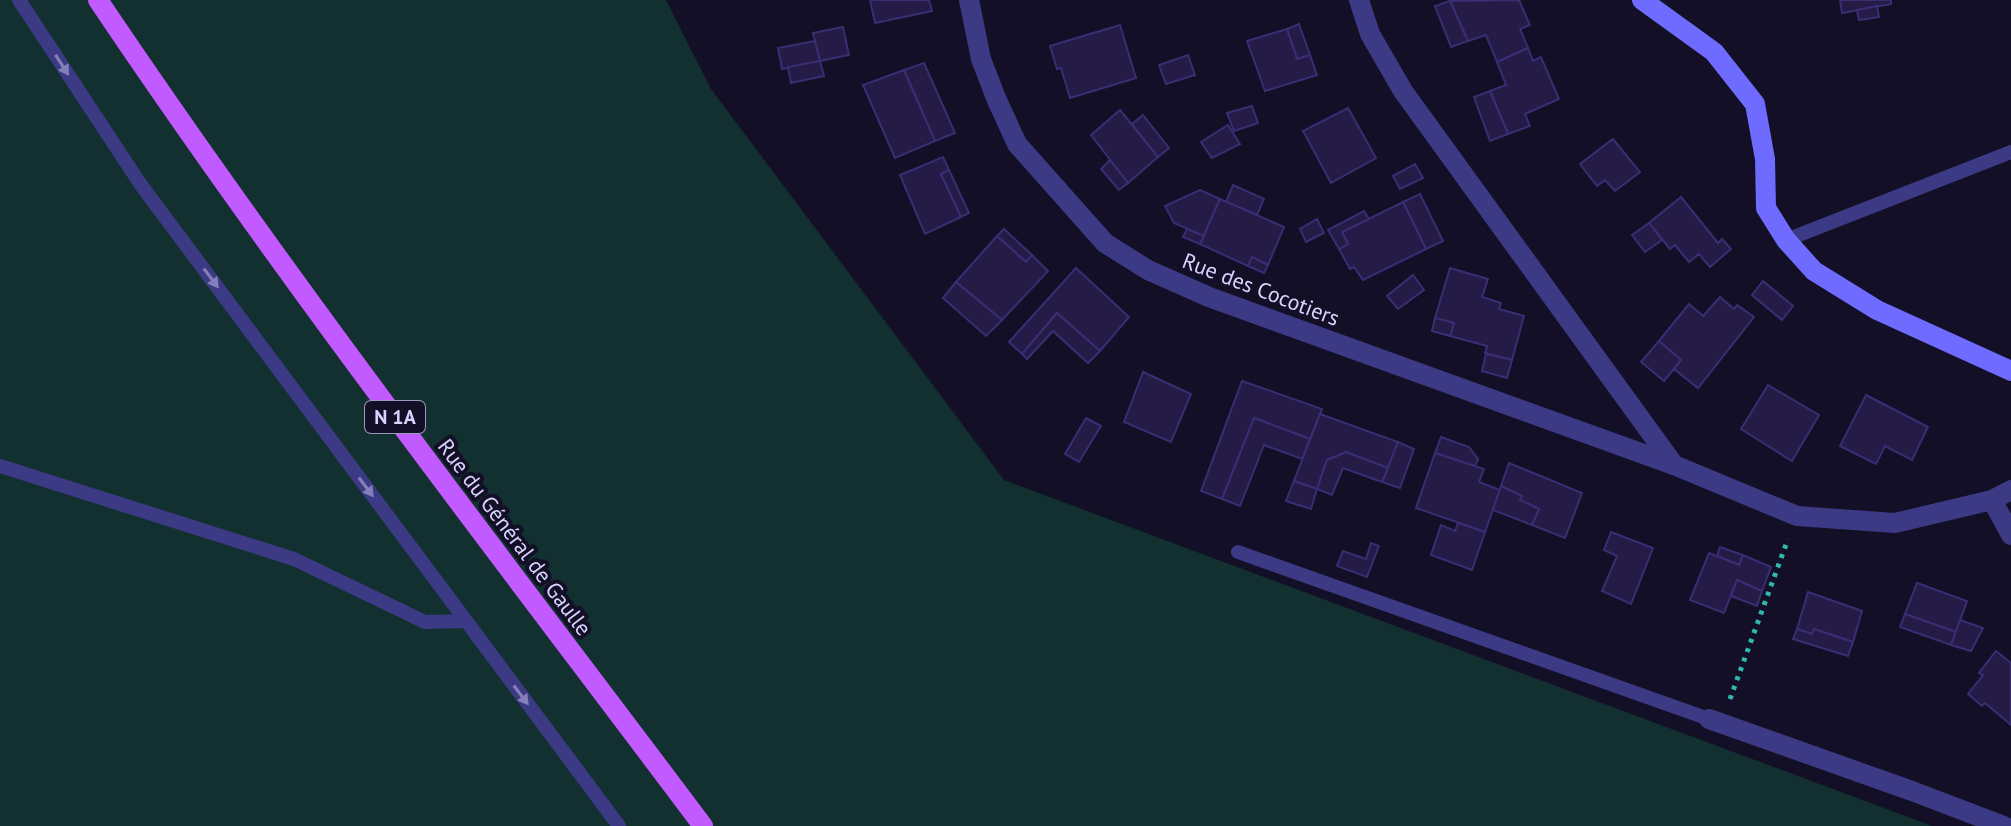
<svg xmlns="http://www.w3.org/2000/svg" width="2011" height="826" viewBox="0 0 2011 826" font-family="'PT Sans',sans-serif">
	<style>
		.green { fill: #12302f }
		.building { fill: #241b47; stroke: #3b2d73; stroke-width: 2 }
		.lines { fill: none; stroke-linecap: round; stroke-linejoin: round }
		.path { stroke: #2fb8b0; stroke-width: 5; stroke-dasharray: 4 6; stroke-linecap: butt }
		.lane { stroke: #3d3a85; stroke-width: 14 }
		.street { stroke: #3d3a85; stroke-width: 20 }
		.secondary { stroke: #6f6bff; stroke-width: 20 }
		.primary { stroke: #c25bff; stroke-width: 20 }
		.oneway { fill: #837fbc }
		.labels { text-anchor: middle; stroke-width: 8; stroke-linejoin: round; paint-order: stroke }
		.shield { fill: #130f26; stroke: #9e99be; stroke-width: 2 }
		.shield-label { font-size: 20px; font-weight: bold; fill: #d9d4ff }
		.street-label { font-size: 22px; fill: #d9d4ff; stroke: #130f26 }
	</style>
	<rect width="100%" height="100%" fill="#130f26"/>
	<polygon class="green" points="0,0 666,0 711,89 1004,480 1932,826 0,826"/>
	<g class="building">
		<polygon points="870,0 929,0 932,11 875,23"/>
		<polygon points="1519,0 1530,25 1520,29 1528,48 1497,62 1486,35 1468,41 1450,1"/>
		<polygon points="1840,0 1891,0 1891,4 1842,13"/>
		<polygon points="1450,1 1468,41 1451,47 1435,6"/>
		<polygon points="1877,6 1879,17 1859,20 1857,10"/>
		<polygon points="1299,24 1310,55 1297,59 1287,29"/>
		<polygon points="1120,25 1136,78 1070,98 1061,68 1057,69 1050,46"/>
		<polygon points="843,27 849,55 820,61 813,33"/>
		<polygon points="1287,29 1297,59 1310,55 1317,75 1265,91 1247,41"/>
		<polygon points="815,41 820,61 782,69 778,48"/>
		<polygon points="1528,48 1533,61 1541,57 1559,99 1525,114 1530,126 1508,134 1490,91 1506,85 1497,62"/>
		<polygon points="1188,55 1195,75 1166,84 1159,65"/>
		<polygon points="820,61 824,76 791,83 788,67"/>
		<polygon points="924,63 955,133 935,141 904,70"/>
		<polygon points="904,70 935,141 895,158 863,85"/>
		<polygon points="1490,91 1508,134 1490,141 1474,97"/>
		<polygon points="1252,106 1258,123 1234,131 1227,113"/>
		<polygon points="1348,108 1376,158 1331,183 1303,131"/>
		<polygon points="1120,110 1158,157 1128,183 1091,135"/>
		<polygon points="1143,115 1169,148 1158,157 1132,124"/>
		<polygon points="1228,125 1240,144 1212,158 1201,142"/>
		<polygon points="1613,139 1640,172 1615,191 1605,180 1597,186 1580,164"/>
		<polygon points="943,157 949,170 941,174 961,217 925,234 900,175"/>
		<polygon points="1110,160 1128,183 1119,190 1101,169"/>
		<polygon points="1415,164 1423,178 1400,189 1393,176"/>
		<polygon points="949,170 969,213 961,217 941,174"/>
		<polygon points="1233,185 1264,199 1257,215 1226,202"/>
		<polygon points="1200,190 1220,199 1204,236 1174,223 1165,206"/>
		<polygon points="1420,194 1443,241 1426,249 1403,202"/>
		<polygon points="1681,197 1718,243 1722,239 1731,249 1710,267 1699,254 1689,262 1675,245 1670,249 1649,223"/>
		<polygon points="1220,199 1284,227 1268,265 1252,257 1248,266 1200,244"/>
		<polygon points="1403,202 1426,249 1363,280 1354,267 1350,269 1339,249 1348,244 1342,232"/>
		<polygon points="1364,211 1369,219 1342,232 1348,244 1339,249 1328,230"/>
		<polygon points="1317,219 1324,233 1306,242 1300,229"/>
		<polygon points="1649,223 1662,240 1645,252 1632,235"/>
		<polygon points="1004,229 1032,255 1026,262 997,236"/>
		<polygon points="1187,229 1204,236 1200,244 1183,237"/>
		<polygon points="997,236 1026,262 1032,255 1048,271 1002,320 956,282"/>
		<polygon points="1252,257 1268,265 1264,273 1248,266"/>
		<polygon points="1076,268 1129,317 1100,351 1057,313 1022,354 1009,342"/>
		<polygon points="1450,268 1488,279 1482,297 1501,303 1499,309 1524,316 1512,360 1485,353 1487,346 1450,336 1454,323 1435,318"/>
		<polygon points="1413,275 1424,290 1398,309 1387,296"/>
		<polygon points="1763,281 1793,306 1782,320 1752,295"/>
		<polygon points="956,282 1002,320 986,336 943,298"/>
		<polygon points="1720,297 1734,309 1737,305 1754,317 1698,388 1674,369 1681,360 1659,341 1689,304 1703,316"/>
		<polygon points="1057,313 1100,351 1088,363 1053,331 1027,359 1022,354"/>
		<polygon points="1435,318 1454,323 1450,336 1432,331"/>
		<polygon points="1659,341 1681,360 1664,381 1641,362"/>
		<polygon points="1486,354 1512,360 1507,378 1482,371"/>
		<polygon points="1143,372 1191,394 1171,442 1124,422"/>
		<polygon points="1242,381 1322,409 1310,439 1254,418 1222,499 1201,491"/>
		<polygon points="1768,385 1819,415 1792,461 1741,429"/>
		<polygon points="1866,395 1928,427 1912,460 1885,446 1876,464 1840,446"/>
		<polygon points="1320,414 1398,442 1388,468 1346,452 1327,460 1317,489 1294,481"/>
		<polygon points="1086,418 1101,426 1079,462 1065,454"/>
		<polygon points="1254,418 1310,439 1302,459 1264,445 1240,506 1222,499"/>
		<polygon points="1441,437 1469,447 1478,459 1475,466 1435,453"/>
		<polygon points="1398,442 1414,449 1400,488 1382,482"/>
		<polygon points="1346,452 1388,468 1382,482 1343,468 1332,495 1317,489 1327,460"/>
		<polygon points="1435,453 1484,469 1479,482 1500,490 1485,532 1416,508"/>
		<polygon points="1509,463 1582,493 1565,538 1532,525 1539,509 1520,500 1522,496 1501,486"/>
		<polygon points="1294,481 1317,489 1311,509 1286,501"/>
		<polygon points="1501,486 1522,496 1520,500 1539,509 1532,525 1493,510"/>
		<polygon points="1458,523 1485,532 1472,570 1431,555 1441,525 1455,531"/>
		<polygon points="1611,532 1653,548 1631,604 1602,591 1617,556 1604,550"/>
		<polygon points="1371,543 1379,546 1367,577 1337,566 1343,551 1366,559"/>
		<polygon points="1720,547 1743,555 1739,565 1717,556"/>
		<polygon points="1709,553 1739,565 1743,555 1771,567 1762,591 1737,580 1724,613 1690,600"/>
		<polygon points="1737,580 1762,591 1757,606 1731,596"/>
		<polygon points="1917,583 1967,601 1956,632 1905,614"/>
		<polygon points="1808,592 1862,611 1853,642 1814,629 1812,634 1797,629"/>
		<polygon points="1905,614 1956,632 1951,645 1900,627"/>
		<polygon points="1960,620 1983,628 1971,651 1951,645"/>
		<polygon points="1797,629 1812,634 1814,629 1853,642 1848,656 1793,639"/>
		<polygon points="1996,651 2011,663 2011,725 1985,703 1982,706 1968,694 1983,675 1979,673"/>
	</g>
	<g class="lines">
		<polyline class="path" points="1730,699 1788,539"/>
		<g class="lane">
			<polyline points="19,0 141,185 619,826"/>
			<polyline points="1786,240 2011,152"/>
			<polyline points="0,466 294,559 425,622 466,621"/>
			<polyline points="1238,552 1709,719"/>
		</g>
		<g class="street">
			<polyline points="969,0 981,59 996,98 1017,144 1105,243 1148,270 1209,297 1674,465"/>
			<polyline points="1359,0 1370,34 1403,91 1674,465 1797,516 1895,523 1992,500 2011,490"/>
			<polyline points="1992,500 2011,535"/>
			<polyline points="1709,719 1912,791 2004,826"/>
		</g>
		<polyline class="secondary" points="1642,0 1714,52 1755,104 1765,159 1766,208 1786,240 1814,271 1877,310 2011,371"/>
		<path class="primary" d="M 98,0 C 288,283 498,553 703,826"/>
	</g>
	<defs><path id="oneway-solid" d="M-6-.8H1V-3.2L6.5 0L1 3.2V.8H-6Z" transform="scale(2)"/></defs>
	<g class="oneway">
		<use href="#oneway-solid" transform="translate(62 65) rotate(57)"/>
		<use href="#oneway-solid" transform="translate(211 278) rotate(53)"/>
		<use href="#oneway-solid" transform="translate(366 487) rotate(53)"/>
		<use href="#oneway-solid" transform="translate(521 695) rotate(53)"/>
	</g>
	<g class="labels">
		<rect class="shield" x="365" y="401" width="60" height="32" rx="6"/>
		<g class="shield-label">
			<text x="395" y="424">N 1A</text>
		</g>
		<g class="street-label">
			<text transform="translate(1261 289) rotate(21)" y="8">Rue des Cocotiers</text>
			<text transform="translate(515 537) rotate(53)" y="8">Rue du Général de Gaulle</text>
		</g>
	</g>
</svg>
